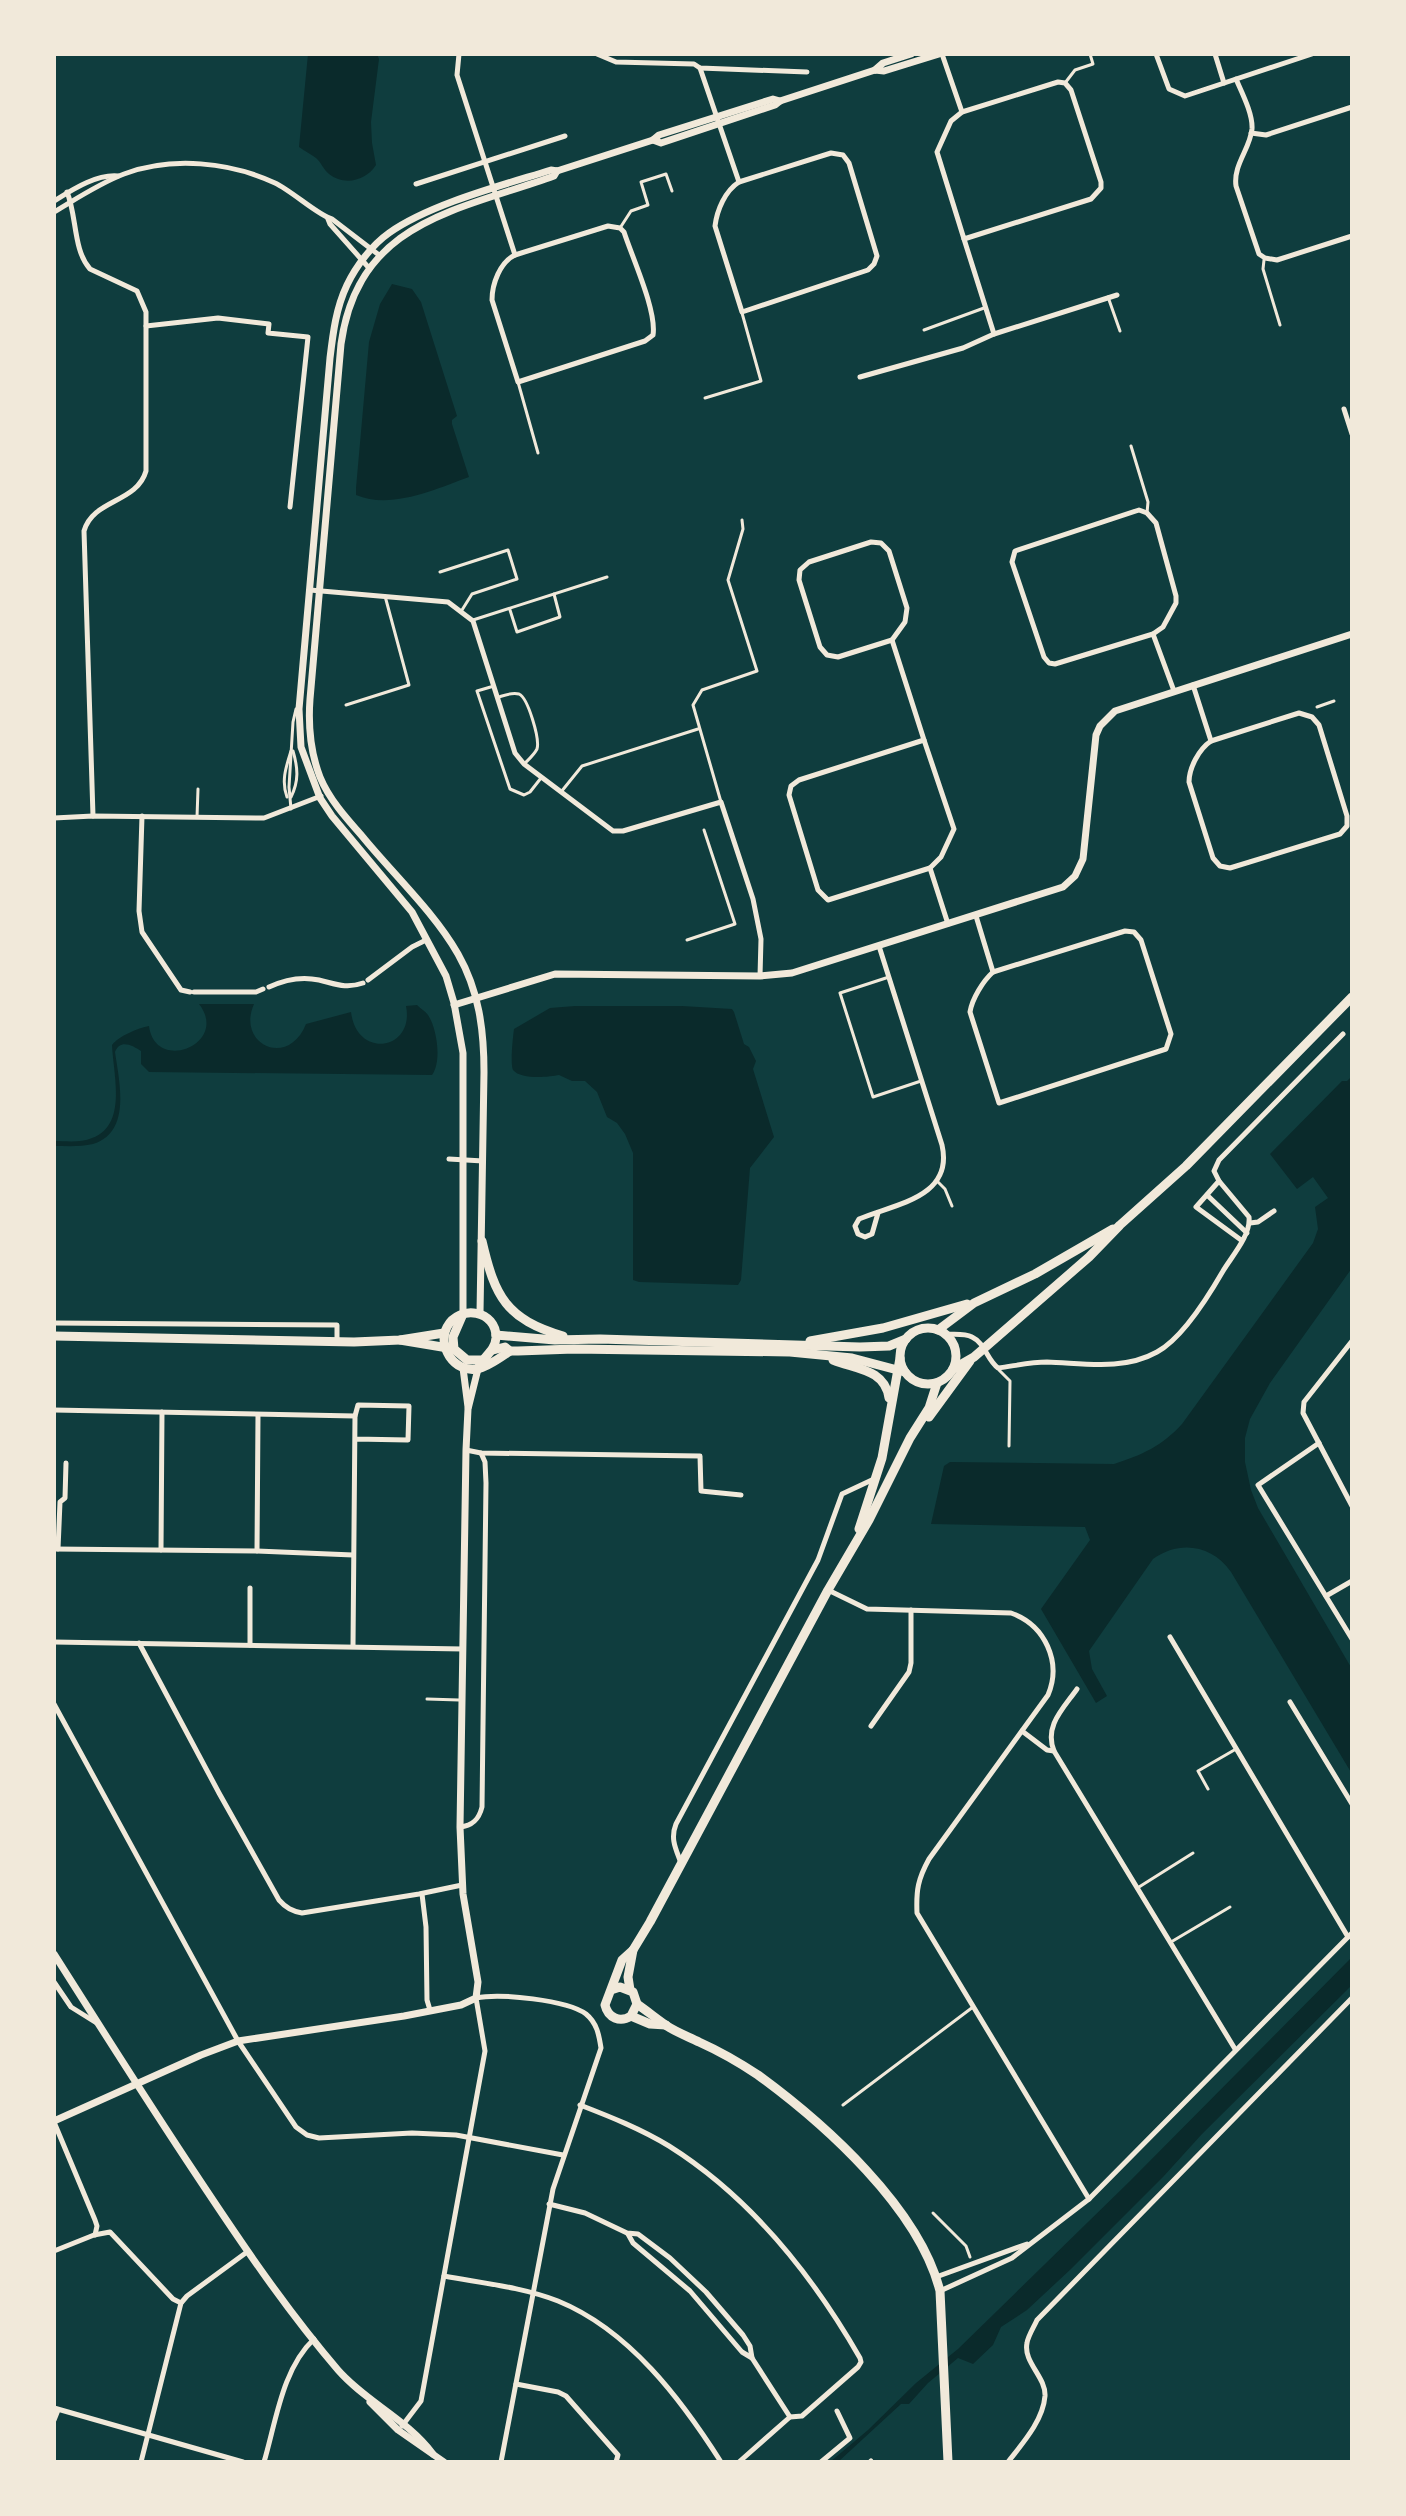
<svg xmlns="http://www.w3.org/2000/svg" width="1406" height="2516" viewBox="0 0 1406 2516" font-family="'Libre Baskerville',serif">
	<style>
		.water { fill: #0a2a2b }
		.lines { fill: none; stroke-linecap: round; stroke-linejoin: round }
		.service { stroke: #f1e9da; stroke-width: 3 }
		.minor { stroke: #f1e9da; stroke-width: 5 }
		.tertiary { stroke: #f1e9da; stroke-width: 7 }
		.primary { stroke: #f1e9da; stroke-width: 9 }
	</style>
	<rect width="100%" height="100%" fill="#0f3d3e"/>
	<g class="water">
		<path d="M 308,54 L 377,54 L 379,59 L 371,122 L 372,143 L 376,165 C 366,181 344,186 329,174 C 323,169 321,162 316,158 C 311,154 304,151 299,147 Z"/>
		<path d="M 392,284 L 412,289 L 421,302 L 457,416 L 452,420 L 452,424 L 469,477 C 436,489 391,510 356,495 L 356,488 L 369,342 L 380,304 Z"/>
		<path d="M 199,1004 L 254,1004 C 236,1044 288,1069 306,1024 L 351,1012 C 357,1060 415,1050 406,1006 L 417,1005 C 421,1009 425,1011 428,1015 C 437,1028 442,1062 432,1075 L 149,1072 L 141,1064 L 141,1051 C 132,1045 120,1039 115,1052 C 119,1081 132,1132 93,1144 C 81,1147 67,1146 54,1146 L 54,1141 C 66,1141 81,1143 92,1138 C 128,1125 113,1073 112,1045 C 119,1036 138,1028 149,1026 C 155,1074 230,1044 199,1004 Z"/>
		<path d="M 575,1006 L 682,1006 L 732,1009 L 734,1012 L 744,1044 L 749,1047 L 756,1061 L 753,1069 L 774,1137 L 750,1168 L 741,1280 L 738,1285 L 639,1282 L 633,1280 L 633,1153 L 625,1134 L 617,1123 L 607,1117 L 597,1092 L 585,1081 L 572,1081 L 559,1075 C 549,1077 521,1080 513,1070 C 510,1064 513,1036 514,1029 L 550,1008 Z"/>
		<path d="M 1352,1076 L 1352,1268 L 1270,1383 L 1250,1419 L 1245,1438 L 1245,1462 L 1251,1490 L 1258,1508 L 1352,1669 L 1352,1774 L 1231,1572 C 1212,1545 1180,1540 1153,1559 L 1089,1651 L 1092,1669 L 1107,1696 L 1096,1703 L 1041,1609 L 1090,1540 L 1085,1527 L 931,1524 L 944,1466 L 950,1462 L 1114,1464 C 1142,1455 1162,1446 1182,1424 L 1313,1243 L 1318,1229 L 1315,1207 L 1328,1198 L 1313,1177 L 1297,1189 L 1270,1154 L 1342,1081 L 1347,1081 Z"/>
		<polygon points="1352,1957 1352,1985 1202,2134 1163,2177 1071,2269 1027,2310 1001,2327 993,2345 973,2364 958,2358 928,2383 909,2404 901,2404 838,2462 830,2462 868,2430 916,2383 958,2349 1130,2181"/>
	</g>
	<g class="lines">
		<g class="service">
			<polyline points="1065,83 1075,70 1093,64 1090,54"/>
			<polyline points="620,228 631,211 648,205 641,182 666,174 672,191"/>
			<polyline points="1264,260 1263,269 1280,325"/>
			<polyline points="1108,297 1120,331"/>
			<polyline points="924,330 984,308"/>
			<polyline points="518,382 538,453"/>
			<polyline points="705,398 761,381 742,313"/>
			<polyline points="1131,446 1148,502 1147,513"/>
			<polyline points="440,572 508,550 517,579 472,594 462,610"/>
			<polyline points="510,610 517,632 560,617 554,594"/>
			<polyline points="473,620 607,577"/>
			<polyline points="494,686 477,691 510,789 524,795 530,792 541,778"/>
			<path d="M 499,697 C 505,695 512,692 519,694 C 528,698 540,739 537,749 C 534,755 529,759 524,764"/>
			<polyline points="346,705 409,685 385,596"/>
			<polyline points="1317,707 1334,701"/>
			<polyline points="561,792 582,766 698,729"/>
			<path d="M 287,797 C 281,781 286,767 291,751"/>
			<path d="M 291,797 C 299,781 298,768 293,751"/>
			<polyline points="721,802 693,705 702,690 757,671 728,580 743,529 742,520"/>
			<polyline points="291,809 289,787 293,722 296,709"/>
			<polyline points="197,817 198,789"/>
			<polyline points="687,940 735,924 704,830"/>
			<polyline points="889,977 840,993 873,1097 921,1081"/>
			<polyline points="937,1181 945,1189 952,1206"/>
			<polyline points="999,1370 1010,1381 1009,1446"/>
			<polyline points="427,1699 459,1700"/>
			<polyline points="1208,1789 1198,1771 1236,1749"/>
			<polyline points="1139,1887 1193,1853"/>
			<polyline points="1171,1942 1230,1907"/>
			<polyline points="843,2105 973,2007"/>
			<polyline points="933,2213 966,2246 970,2257"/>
		</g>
		<g class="minor">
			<polyline points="459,54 457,75 515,255"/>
			<polyline points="597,54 616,62 694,64 700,68 807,72"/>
			<polyline points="942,54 962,112"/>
			<polyline points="1156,54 1169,89 1185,96 1312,54"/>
			<polyline points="1215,54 1224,83"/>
			<polyline points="700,68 739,182"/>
			<path d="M 1236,79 C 1242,93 1253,114 1252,129 C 1250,149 1233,165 1236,186 L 1259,254 L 1265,258 L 1277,260 L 1352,236"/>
			<polygon points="1058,82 1065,83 1071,90 1101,182 1101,188 1091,199 964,239 937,152 951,121 962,112"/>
			<polyline points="1251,133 1266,135 1352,107"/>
			<path d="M 831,153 L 843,155 L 849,163 L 877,256 L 874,264 L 868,270 L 742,312 L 715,226 C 717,210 725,191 739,182 Z"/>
			<polyline points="416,184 565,136"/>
			<path d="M 67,192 C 77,216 73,250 90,269 L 137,291 L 146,312 L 146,471 C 137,503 93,499 84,531 L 93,816"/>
			<path d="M 54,201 C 72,190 96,174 118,176"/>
			<path d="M 54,212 C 76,199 100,183 124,174 C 172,156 230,162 275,183 C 292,191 319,216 332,219 L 379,255"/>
			<polyline points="328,219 330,224 369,268"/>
			<path d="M 608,226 L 620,228 L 624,232 C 632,257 657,311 653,335 L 645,341 L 518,382 L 492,300 C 492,284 500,262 515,255 Z"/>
			<polyline points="964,239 994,334"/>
			<polyline points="146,326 218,318 269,324 268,333 308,337 290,507"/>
			<polyline points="860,377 963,348 994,334 1117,295"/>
			<polyline points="1344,409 1352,434"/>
			<polygon points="1139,510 1147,513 1156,523 1176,596 1176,603 1163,627 1153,634 1055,664 1049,663 1044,657 1012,562 1015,551"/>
			<polygon points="871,542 881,543 889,551 907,608 905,622 892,640 838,657 827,655 820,647 799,580 800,570 809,562"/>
			<polyline points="310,590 448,602 473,621 515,753 524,764 613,831 623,831 721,802 753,899 761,939 760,976"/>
			<polyline points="1153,634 1174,691"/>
			<polyline points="892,640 924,740"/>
			<polyline points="1193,685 1211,741"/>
			<path d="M 1299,713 L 1312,717 L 1319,725 L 1347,816 L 1347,826 L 1340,834 L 1230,868 L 1220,866 L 1213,858 L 1189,782 C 1189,768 1199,749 1211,741 Z"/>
			<polygon points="924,740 954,829 941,857 930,868 828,900 818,890 789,795 791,786 799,780"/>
			<polyline points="142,816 139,911 142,932 181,990 190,992"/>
			<polyline points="54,818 93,816 264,818 321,796"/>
			<polyline points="930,868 948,924"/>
			<polyline points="976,916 993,972"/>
			<path d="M 1125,931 L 1134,932 L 1141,940 L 1171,1034 L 1166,1049 L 999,1103 L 970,1012 C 972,999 983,981 993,972 Z"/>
			<polyline points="368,980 412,947 426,940"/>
			<path d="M 269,987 C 286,979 301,976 319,980 C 336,984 346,989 363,983"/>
			<polyline points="194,992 256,992 263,989"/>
			<polyline points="449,1159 483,1161"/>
			<polyline points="1219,1181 1214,1171 1219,1160 1343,1034"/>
			<polyline points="1207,1195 1247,1233"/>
			<path d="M 878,1213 L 872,1234 L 865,1237 L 858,1234 L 855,1226 L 859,1219 C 894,1204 954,1198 942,1145 L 879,946"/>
			<polyline points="1250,1223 1258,1222 1274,1211"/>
			<polyline points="54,1323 337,1325 337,1341"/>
			<path d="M 945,1334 C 954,1335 964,1333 972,1337 C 985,1343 987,1360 998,1368 C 1014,1366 1030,1362 1047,1362 C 1083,1363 1123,1371 1157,1352 C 1183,1338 1208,1297 1223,1271 C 1232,1256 1251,1235 1249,1217 L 1219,1181 L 1196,1207 L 1241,1240"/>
			<polyline points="1352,1341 1304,1402 1303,1413 1352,1506"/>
			<polyline points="54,1410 355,1416"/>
			<polyline points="1319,1443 1258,1485 1352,1639"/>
			<polyline points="466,1450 481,1453 700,1456 701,1491 741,1495"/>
			<polyline points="54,1549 257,1551 353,1555"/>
			<polyline points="58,1549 60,1502 65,1498 66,1463"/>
			<polyline points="161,1550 162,1412"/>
			<polyline points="257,1551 258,1415"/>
			<path d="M 828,1590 L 867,1609 L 1011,1613 C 1045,1625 1062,1662 1048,1695 L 929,1859 C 918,1879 916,1890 917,1913 L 1089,2199"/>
			<polyline points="1326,1596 1352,1581"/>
			<polyline points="1170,1637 1348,1937"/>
			<polyline points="54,1642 463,1649"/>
			<path d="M 139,1643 L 219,1793 L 279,1900 C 286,1908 292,1911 302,1913 L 419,1894 L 462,1885"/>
			<polyline points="250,1645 250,1588"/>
			<polyline points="353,1646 355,1416 358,1405 409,1406 408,1440 355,1439"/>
			<path d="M 1077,1689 C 1063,1709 1044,1726 1054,1751 L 1235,2049"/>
			<polyline points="1290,1702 1352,1804"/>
			<polyline points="54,1704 238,2041 296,2127 307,2135 319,2138 412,2133 456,2135 563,2155"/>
			<polyline points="871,1726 909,1672 911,1663 911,1610"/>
			<polyline points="1022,1731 1047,1750 1054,1751"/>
			<path d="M 460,1827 C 473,1826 479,1819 482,1807 L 486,1483 L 485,1462 L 481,1453"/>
			<path d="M 681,1863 C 676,1849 670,1839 676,1824 L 818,1560 L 842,1494 L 874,1479"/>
			<polyline points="422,1894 426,1927 427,2000 430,2010"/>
			<polyline points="54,1982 71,2007 95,2022"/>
			<path d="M 580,2105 C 611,2117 641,2129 669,2146 C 750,2197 813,2276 860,2358 L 861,2362 L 858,2367 L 802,2416 L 790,2417 L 739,2462"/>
			<polyline points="54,2122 95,2220 97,2226 95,2235"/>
			<polyline points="549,2204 585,2213 627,2233 638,2234 670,2258 706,2292 743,2335 750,2346 752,2358 790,2417"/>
			<polyline points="628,2234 633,2243 690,2291 742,2352 752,2358"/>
			<polyline points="54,2251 94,2235 110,2232 173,2299 181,2303"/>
			<path d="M 444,2276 C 482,2283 522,2287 558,2301 C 629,2330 681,2399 721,2462"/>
			<polyline points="936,2277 1027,2244"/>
			<polyline points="940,2291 1012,2258 1089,2199 1352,1933"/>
			<polyline points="516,2384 558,2392 566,2396 618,2455 616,2462"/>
			<polyline points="54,2408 243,2462"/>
			<polyline points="54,2420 58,2410"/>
			<path d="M 402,2426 L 421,2401 L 485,2051 L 476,1998 C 500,1993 567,2000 586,2014 C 597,2023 599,2035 601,2048 L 553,2189 L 501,2462"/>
			<polyline points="141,2462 181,2303 187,2296 247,2252"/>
			<path d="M 264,2462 C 276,2422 282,2369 314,2339"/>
			<polyline points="821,2462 850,2438 837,2411"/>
			<polyline points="870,2462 871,2461"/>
			<path d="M 1008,2462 C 1022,2444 1043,2421 1045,2396 C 1046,2377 1023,2362 1027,2343 C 1028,2336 1034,2327 1037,2320 L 1352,1998"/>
		</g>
		<g class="tertiary">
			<polyline points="875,70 883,63 911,54"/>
			<polyline points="653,140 661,143 775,105 780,101 875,70 884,71 939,54"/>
			<polyline points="454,1005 555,974 760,976 792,973 1063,887 1075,876 1083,859 1096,735 1100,726 1115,711 1352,634"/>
			<path d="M 480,1313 L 484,1072 C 484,1030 479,991 458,954 C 434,912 393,874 362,836 C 346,818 329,799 320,777 C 310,751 308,726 310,699 L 341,344 C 358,221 457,211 554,176 L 557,171"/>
			<path d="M 463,1314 L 463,1053 L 454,1003 L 446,976 L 412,912 L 332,816 L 320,798 L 301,747 L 299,709 L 330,358 C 333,333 336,308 347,285 C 356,266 372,245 389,233 C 430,204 503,185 551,170 L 557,171 L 653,140 L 659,135 L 773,99 L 780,101"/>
			<polyline points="463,1368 468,1407"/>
			<path d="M 54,1954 C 101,2028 147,2101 195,2173 C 240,2241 285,2308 338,2370 C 366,2402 407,2419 433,2454"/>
			<polyline points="54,2121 201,2055 238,2041 404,2016 461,2005 476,1998 478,1982 463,1894 460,1827 466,1450 468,1409 478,1369"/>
			<polyline points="370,2402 398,2430 444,2462"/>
		</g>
		<g class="primary">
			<path d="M 482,1241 C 495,1297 506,1319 563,1336"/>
			<polyline points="463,1314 453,1337 454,1349 467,1360 481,1360"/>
			<circle cx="928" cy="1356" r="28"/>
			<polyline points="938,1330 974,1303 1035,1274 1113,1229"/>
			<polyline points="496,1335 555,1340 600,1339 860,1347 889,1346 906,1339"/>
			<polyline points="54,1336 354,1342 400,1340 444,1333"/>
			<polyline points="400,1340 448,1348"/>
			<polyline points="810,1341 883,1328 967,1304"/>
			<polyline points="493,1350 505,1347 510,1351 518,1351 574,1349 790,1352 852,1358 905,1372"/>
			<path d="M 833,1360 C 855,1369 885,1369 889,1398"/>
			<path d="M 478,1369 C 482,1357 495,1352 496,1338 C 497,1310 459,1304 447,1327 C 437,1346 454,1373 477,1369 C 488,1367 501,1357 510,1351"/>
			<polyline points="953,1369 974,1357 1089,1257 1120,1225 1186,1166 1352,997"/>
			<polyline points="929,1417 970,1361"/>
			<polyline points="859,1529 882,1458 900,1358"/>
			<path d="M 611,1990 L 620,1987 L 633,1992 L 637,2004 L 631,2016 C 620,2023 608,2018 605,2005 L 622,1960 L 633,1950 L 650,1922 L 828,1590 L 869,1520 L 910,1438 L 929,1408 L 937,1383"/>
			<polyline points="630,1990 628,1977 633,1950"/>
			<path d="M 637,2004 C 647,2011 657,2019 667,2026 C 676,2032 689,2037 699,2042 C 719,2051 740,2063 758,2075 C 825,2124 919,2208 940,2291 L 948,2462"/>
			<polyline points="631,2016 650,2024 666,2025"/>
		</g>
	</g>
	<rect width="1406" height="2516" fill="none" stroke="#f1e9da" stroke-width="112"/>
</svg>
